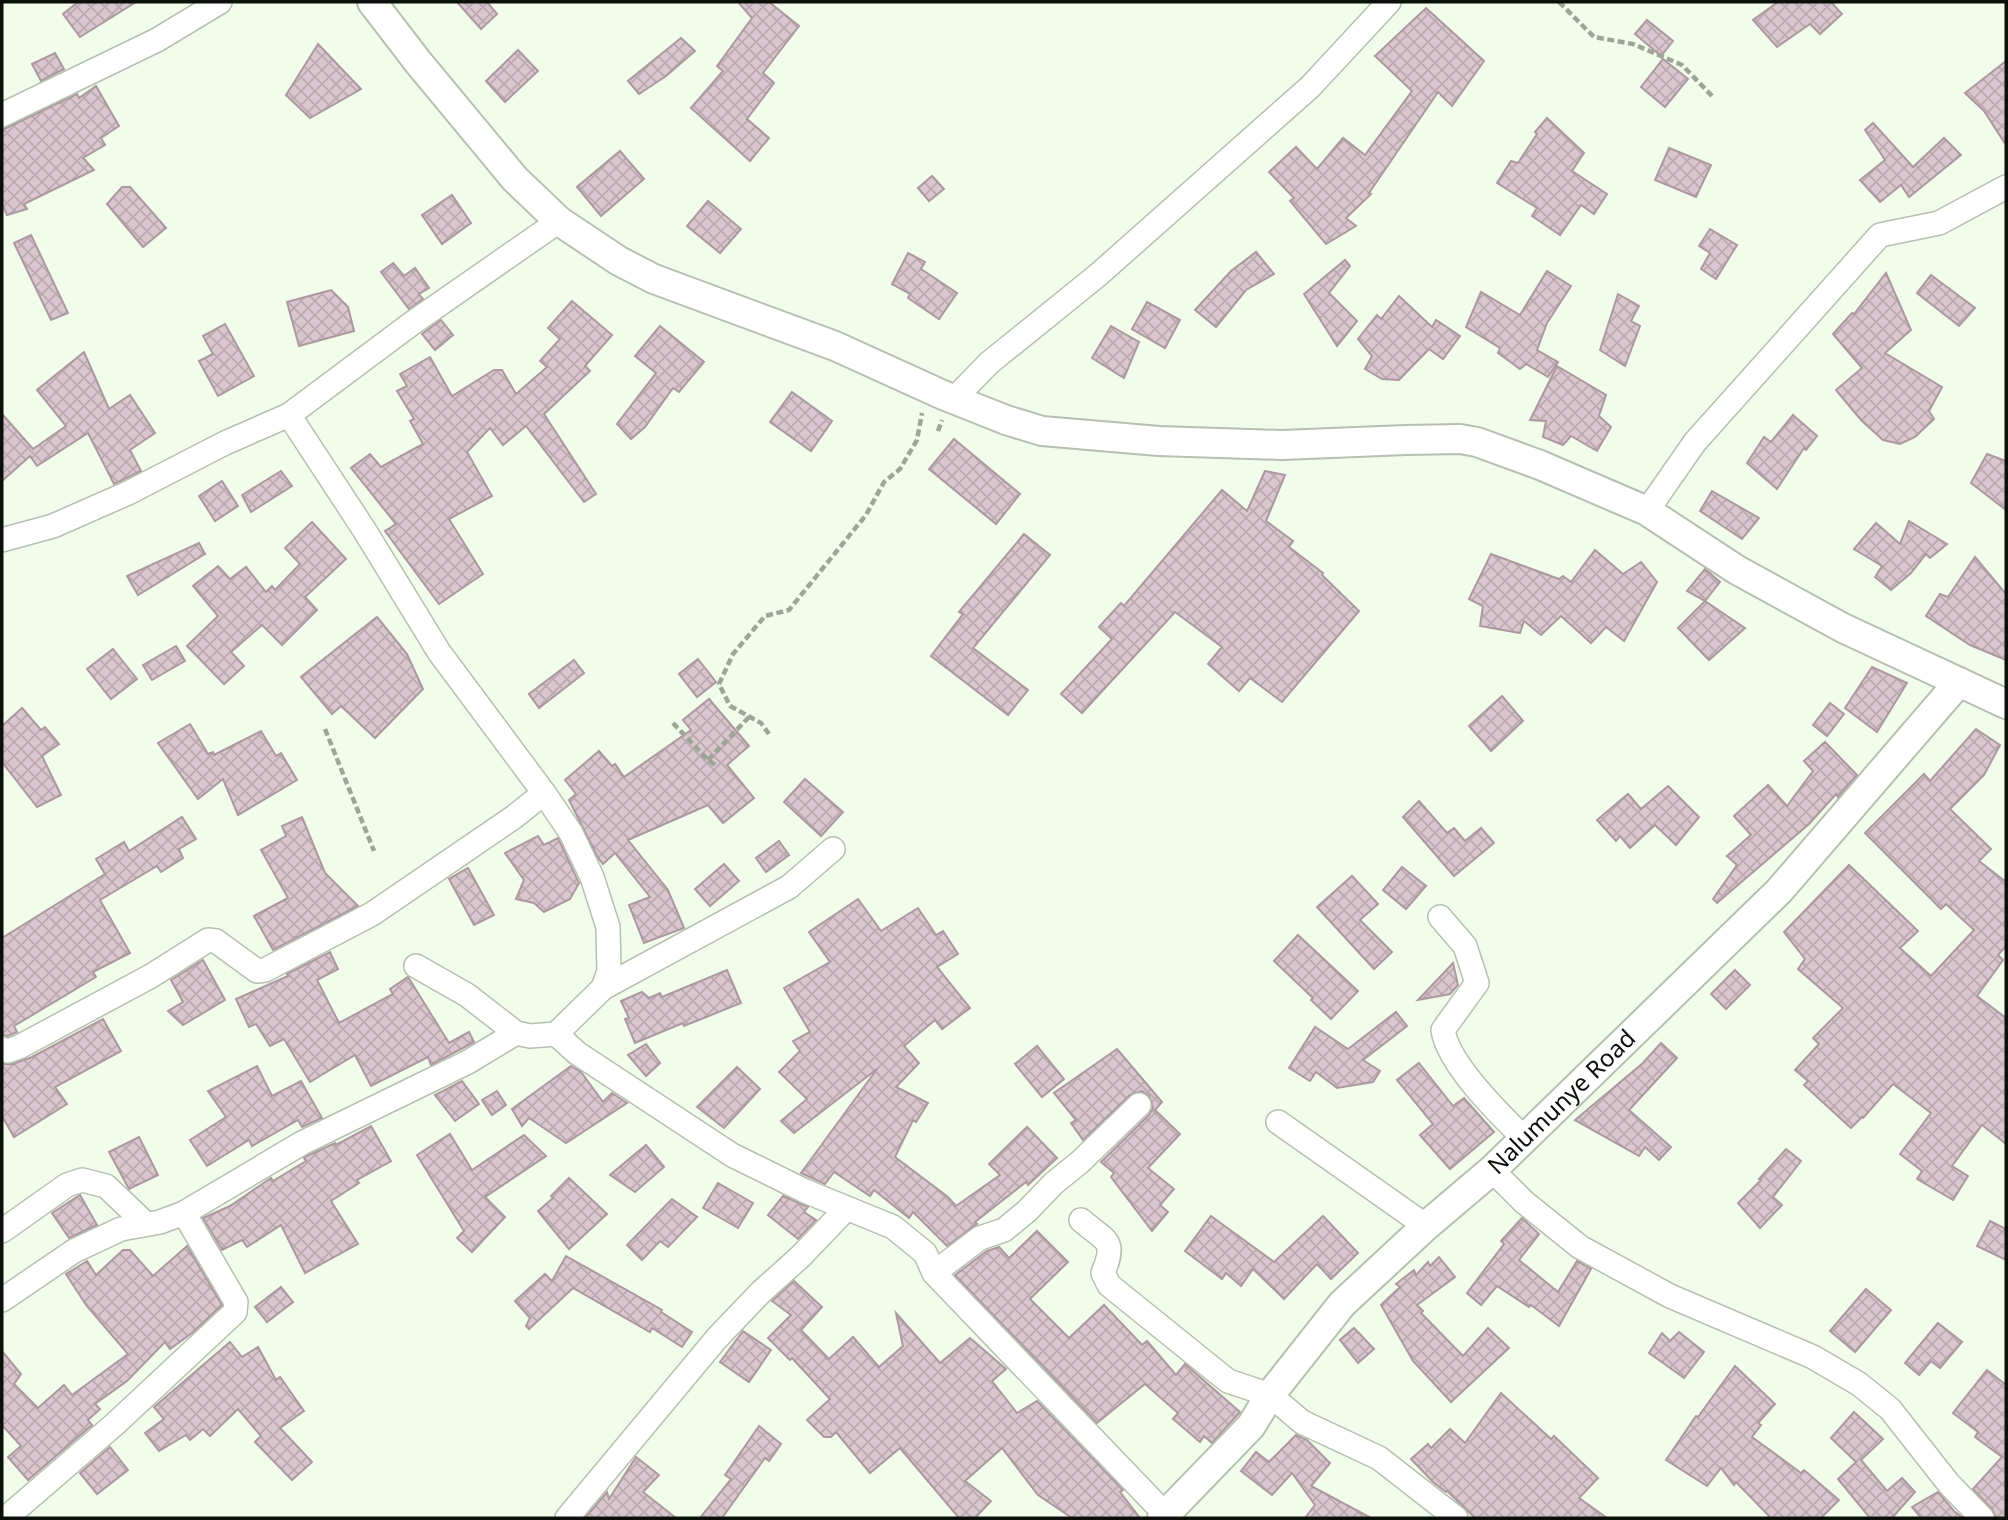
<svg xmlns="http://www.w3.org/2000/svg" width="2008" height="1520" viewBox="0 0 2008 1520" font-family="'Noto Sans',sans-serif">
	<style>
		.building { fill: url(#building-cross-hatch); stroke: #ac98a0; stroke-width: 2 }
		.lines { fill: none; stroke-linecap: round; stroke-linejoin: round }
		.minor-casing { stroke: #b5c0b0; stroke-width: 26 }
		.tertiary-casing { stroke: #b5c0b0; stroke-width: 32 }
		.path { stroke: #9da598; stroke-width: 4.5; stroke-dasharray: 7 3.5; stroke-linecap: butt }
		.minor { stroke: #fff; stroke-width: 23 }
		.tertiary { stroke: #fff; stroke-width: 28 }
		.labels { text-anchor: middle; stroke-width: 6; stroke-linejoin: round; paint-order: stroke }
		.street-label { font-size: 24px; fill: #0c100a; stroke: #fff }
	</style>
	<defs>
		<pattern id="building-cross-hatch" width="8" height="8" patternUnits="userSpaceOnUse" patternTransform="scale(1.75)"><rect width="8" height="8" fill="#dac6ce"/><path d="M0 0l8 8M0 8l8-8" fill="none" stroke="#baa9b0"/></pattern>
	</defs>
	<rect width="100%" height="100%" fill="#f1fceb"/>
	<g class="building">
		<polygon points="78,2 136,2 80,37 63,14"/>
		<polygon points="457,2 487,2 497,14 481,29"/>
		<polygon points="738,2 769,2 799,26 763,73 774,83 747,119 769,138 750,161 691,108 723,71 717,66 752,18"/>
		<polygon points="1778,2 1831,2 1842,14 1820,34 1810,24 1777,47 1753,20"/>
		<polygon points="1426,8 1484,61 1452,106 1438,92 1369,193 1371,194 1346,218 1356,226 1326,244 1290,201 1294,198 1269,172 1296,147 1317,169 1343,138 1365,155 1412,91 1375,56"/>
		<polygon points="1647,20 1673,41 1661,56 1635,34"/>
		<polygon points="681,38 695,51 666,76 639,94 628,81"/>
		<polygon points="318,44 361,89 310,118 286,95"/>
		<polygon points="518,50 538,71 505,102 486,81"/>
		<polygon points="55,53 64,69 41,81 32,64"/>
		<polygon points="1663,59 1688,79 1665,107 1641,87"/>
		<polygon points="2006,61 2006,145 1984,111 1965,93"/>
		<polygon points="96,86 119,126 101,138 105,145 83,158 94,170 24,204 27,209 7,215 2,204 2,130 77,94 79,98"/>
		<polygon points="1547,118 1584,153 1572,171 1607,194 1594,214 1581,205 1560,235 1532,216 1537,208 1497,183 1511,161 1518,163 1537,134 1535,132"/>
		<polygon points="1873,123 1913,167 1944,138 1961,155 1909,197 1901,185 1880,202 1860,180 1885,160 1865,130"/>
		<polygon points="1669,148 1711,165 1696,197 1655,180"/>
		<polygon points="620,151 644,179 601,216 577,187"/>
		<polygon points="932,176 944,189 929,201 918,188"/>
		<polygon points="122,187 130,187 166,228 143,247 107,204"/>
		<polygon points="452,195 471,223 442,244 422,215"/>
		<polygon points="708,201 741,229 720,253 687,226"/>
		<polygon points="1710,229 1737,245 1716,279 1701,269 1710,253 1699,246"/>
		<polygon points="31,235 68,313 51,320 14,243"/>
		<polygon points="1256,252 1274,274 1246,290 1216,327 1195,310 1231,271"/>
		<polygon points="908,253 925,262 921,269 957,293 939,319 908,298 910,294 892,284"/>
		<polygon points="1345,260 1350,266 1329,293 1357,321 1337,346 1304,294"/>
		<polygon points="393,263 404,276 415,268 429,288 419,294 423,299 409,309 381,272"/>
		<polygon points="1547,271 1571,286 1547,323 1537,350 1558,362 1548,377 1526,364 1520,369 1498,353 1500,348 1466,327 1481,292 1520,315"/>
		<polygon points="1886,273 1911,330 1885,353 1942,387 1929,411 1934,419 1915,437 1900,444 1883,440 1861,420 1836,390 1862,368 1833,334 1852,313 1854,314"/>
		<polygon points="1931,275 1975,308 1959,326 1917,293"/>
		<polygon points="331,290 348,307 354,331 299,346 287,302"/>
		<polygon points="1618,294 1639,306 1631,321 1640,326 1625,366 1600,350"/>
		<polygon points="1399,296 1432,327 1436,320 1460,336 1443,359 1429,349 1399,380 1382,379 1365,369 1372,356 1358,339 1377,315 1381,319"/>
		<polygon points="572,301 612,335 585,366 590,371 544,414 596,494 584,502 526,426 503,445 490,428 467,452 492,496 449,519 483,574 439,604 385,531 396,524 351,468 370,454 381,467 423,444 410,421 414,419 397,391 407,386 400,374 430,357 452,396 494,370 502,370 516,394 547,367 540,361 560,339 548,328"/>
		<polygon points="1147,302 1180,320 1165,348 1132,329"/>
		<polygon points="441,320 453,335 435,350 422,334"/>
		<polygon points="225,324 254,376 218,396 199,361 213,354 203,336"/>
		<polygon points="660,326 704,362 679,392 673,388 645,427 631,439 617,424 656,373 635,356"/>
		<polygon points="1111,326 1139,342 1124,378 1092,358"/>
		<polygon points="84,352 109,409 130,395 155,433 130,450 141,471 114,484 88,433 37,466 30,456 2,481 2,414 33,449 66,426 37,390"/>
		<polygon points="1557,366 1606,395 1599,416 1611,427 1597,451 1571,436 1563,445 1543,437 1546,421 1530,420"/>
		<polygon points="792,392 832,421 811,451 770,422"/>
		<polygon points="1793,415 1817,436 1806,450 1804,448 1777,489 1747,463 1764,437 1771,442"/>
		<polygon points="954,439 1020,494 996,524 929,469"/>
		<polygon points="1987,454 2006,461 2006,510 1971,483"/>
		<polygon points="281,471 292,486 251,512 242,495"/>
		<polygon points="1265,471 1285,475 1266,521 1293,541 1289,547 1323,573 1322,575 1359,611 1282,702 1250,678 1239,691 1208,664 1222,647 1175,612 1082,713 1061,694 1112,639 1099,627 1121,603 1124,606 1222,490 1247,511"/>
		<polygon points="222,481 238,506 215,521 199,496"/>
		<polygon points="1712,491 1759,518 1742,539 1700,511"/>
		<polygon points="1909,521 1947,544 1930,558 1926,554 1911,573 1891,590 1875,577 1882,566 1854,549 1876,523 1900,544"/>
		<polygon points="312,522 346,559 305,597 317,610 282,645 262,625 231,652 244,666 224,684 187,646 218,616 193,586 218,566 230,579 246,567 266,592 272,586 275,590 300,564 285,548"/>
		<polygon points="1024,534 1050,555 973,648 1028,690 1008,715 931,656 963,614 959,612"/>
		<polygon points="199,543 205,554 138,595 127,576"/>
		<polygon points="1595,550 1623,574 1641,562 1657,582 1624,641 1606,627 1591,643 1561,616 1541,635 1524,621 1520,633 1480,626 1483,606 1469,599 1491,554 1559,579 1563,576 1571,582"/>
		<polygon points="1975,557 2006,594 2006,660 1970,645 1926,616 1940,594 1948,597"/>
		<polygon points="1705,569 1720,582 1705,601 1687,591"/>
		<polygon points="1705,601 1745,628 1709,660 1678,628"/>
		<polygon points="377,617 407,654 423,689 375,738 341,706 332,714 301,677"/>
		<polygon points="176,646 185,661 152,680 143,665"/>
		<polygon points="113,649 137,679 111,699 87,669"/>
		<polygon points="698,659 716,682 697,697 679,674"/>
		<polygon points="574,660 584,673 539,708 529,694"/>
		<polygon points="1872,667 1907,683 1877,732 1845,708"/>
		<polygon points="1502,696 1523,721 1491,751 1469,726"/>
		<polygon points="709,699 749,746 727,765 754,798 723,823 708,805 628,840 668,890 684,928 644,943 629,905 650,897 615,853 603,864 598,858 569,800 576,794 565,780 599,751 612,766 615,764 624,777 691,730 683,720"/>
		<polygon points="1830,703 1844,714 1827,736 1813,725"/>
		<polygon points="22,708 41,730 45,727 59,744 42,756 61,795 37,807 2,762 2,726"/>
		<polygon points="190,724 208,754 213,752 214,755 261,731 276,756 281,753 297,780 238,815 223,779 198,799 158,743"/>
		<polygon points="1976,729 2000,745 1984,775 1950,809 1991,849 1979,861 2006,882 2006,946 1998,955 2003,960 1977,996 2006,1018 2006,1144 1982,1125 1952,1166 1968,1176 1953,1200 1917,1179 1922,1171 1900,1154 1931,1113 1893,1084 1863,1118 1862,1117 1851,1128 1804,1085 1808,1081 1795,1070 1819,1044 1813,1038 1843,1008 1798,969 1805,959 1784,932 1849,865 1918,931 1900,948 1931,976 1974,930 1946,904 1941,909 1865,833 1924,774 1930,781"/>
		<polygon points="1825,742 1857,775 1838,797 1836,794 1809,824 1717,903 1713,899 1737,865 1727,856 1751,835 1734,816 1768,785 1787,806 1813,771 1804,761"/>
		<polygon points="805,779 843,812 821,836 784,802"/>
		<polygon points="1668,786 1699,817 1676,845 1655,825 1630,848 1620,836 1616,841 1597,820 1628,794 1641,809"/>
		<polygon points="1419,801 1447,833 1454,828 1465,841 1481,828 1494,843 1454,876 1403,817"/>
		<polygon points="182,817 196,839 179,849 183,858 161,872 157,866 100,900 130,953 93,972 96,977 14,1026 17,1032 8,1036 2,1035 2,938 105,874 96,859 124,842 129,851"/>
		<polygon points="302,817 325,873 358,906 273,950 254,916 288,898 261,850 286,836 282,826"/>
		<polygon points="538,836 544,845 558,838 579,883 570,899 544,912 534,903 516,899 524,880 505,853"/>
		<polygon points="779,841 789,855 766,872 756,858"/>
		<polygon points="724,864 739,881 710,906 695,889"/>
		<polygon points="1402,867 1426,886 1406,909 1383,890"/>
		<polygon points="468,868 494,915 474,925 449,879"/>
		<polygon points="1352,876 1378,904 1360,920 1392,952 1374,969 1317,907"/>
		<polygon points="858,899 881,931 918,908 936,935 943,931 958,954 937,967 970,1008 942,1029 935,1020 904,1046 919,1063 896,1087 928,1103 916,1122 913,1120 895,1157 948,1197 956,1206 1000,1175 989,1164 1027,1127 1057,1158 1028,1185 1026,1182 975,1222 977,1224 947,1246 913,1212 909,1218 874,1190 870,1196 834,1172 825,1184 801,1173 877,1069 794,1133 781,1121 807,1099 779,1072 800,1051 793,1041 810,1032 784,988 830,962 809,932"/>
		<polygon points="1298,935 1358,991 1331,1019 1311,1000 1313,998 1274,961"/>
		<polygon points="330,952 338,969 317,980 339,1023 393,994 390,989 408,977 449,1043 469,1032 474,1042 431,1065 428,1057 371,1086 355,1055 310,1082 284,1039 270,1046 256,1024 249,1027 236,999 288,976 287,974"/>
		<polygon points="203,960 225,1000 183,1025 168,1011 183,1002 171,980"/>
		<polygon points="1453,963 1458,985 1450,994 1418,1000"/>
		<polygon points="727,970 741,1003 684,1026 683,1023 635,1043 625,1019 629,1018 621,1001 642,992 649,998 660,993 662,997"/>
		<polygon points="1735,970 1750,985 1726,1009 1711,994"/>
		<polygon points="1396,1012 1407,1026 1363,1060 1380,1071 1373,1082 1337,1088 1316,1072 1310,1081 1289,1068 1315,1027 1348,1049"/>
		<polygon points="103,1019 121,1051 55,1087 67,1104 14,1137 2,1116 2,1064 13,1064 32,1057"/>
		<polygon points="1661,1043 1677,1058 1629,1110 1671,1147 1659,1160 1645,1147 1639,1156 1575,1120 1643,1063"/>
		<polygon points="646,1044 660,1063 646,1076 628,1055"/>
		<polygon points="1037,1046 1064,1079 1042,1097 1015,1064"/>
		<polygon points="1117,1049 1162,1102 1155,1110 1180,1134 1148,1168 1174,1189 1160,1205 1168,1212 1152,1231 1111,1177 1114,1173 1101,1162 1149,1115 1153,1108 1149,1096 1142,1091 1130,1095 1083,1140 1071,1123 1076,1120 1054,1093"/>
		<polygon points="1419,1063 1453,1106 1464,1098 1494,1132 1450,1169 1420,1135 1433,1124 1397,1080"/>
		<polygon points="257,1066 272,1096 301,1081 322,1118 302,1127 298,1120 252,1146 249,1140 207,1166 190,1140 226,1117 208,1091"/>
		<polygon points="571,1066 581,1072 603,1102 612,1093 627,1103 566,1143 529,1118 522,1126 512,1109"/>
		<polygon points="737,1067 760,1089 724,1128 697,1107"/>
		<polygon points="462,1081 479,1104 455,1121 435,1095"/>
		<polygon points="497,1091 506,1105 492,1115 482,1100"/>
		<polygon points="371,1126 391,1161 357,1180 359,1183 331,1201 358,1244 305,1273 281,1225 247,1247 242,1240 222,1250 203,1218 230,1206 271,1178 273,1181 306,1161 304,1158 309,1155 335,1143 336,1145"/>
		<polygon points="450,1134 472,1170 524,1135 546,1156 485,1197 505,1217 472,1252 457,1238 464,1231 417,1155"/>
		<polygon points="139,1137 158,1175 129,1189 109,1152"/>
		<polygon points="646,1145 664,1167 635,1192 610,1175"/>
		<polygon points="1786,1149 1801,1161 1773,1197 1782,1205 1760,1228 1738,1203 1761,1180 1759,1179"/>
		<polygon points="569,1178 607,1214 569,1249 538,1211 553,1198 551,1196"/>
		<polygon points="718,1183 753,1203 738,1228 703,1208"/>
		<polygon points="80,1195 97,1225 69,1238 52,1213"/>
		<polygon points="783,1196 808,1207 804,1212 816,1220 798,1239 768,1215"/>
		<polygon points="672,1199 697,1217 668,1247 660,1241 642,1260 627,1245"/>
		<polygon points="1211,1216 1274,1262 1323,1216 1358,1253 1331,1279 1317,1264 1284,1299 1253,1269 1241,1286 1226,1273 1222,1279 1185,1251"/>
		<polygon points="1522,1218 1539,1234 1519,1260 1558,1292 1577,1261 1591,1269 1559,1326 1531,1305 1529,1307 1497,1286 1481,1305 1467,1293 1504,1244 1501,1241"/>
		<polygon points="1990,1221 2006,1229 2006,1260 1977,1246"/>
		<polygon points="1037,1231 1068,1262 1030,1299 1069,1338 1104,1305 1142,1345 1147,1341 1176,1375 1185,1364 1240,1412 1212,1443 1204,1436 1200,1442 1173,1419 1178,1413 1145,1384 1097,1423 955,1275 987,1251 999,1247 1009,1258"/>
		<polygon points="187,1246 222,1305 192,1333 170,1349 165,1342 127,1381 95,1404 100,1409 88,1420 92,1425 28,1480 8,1457 21,1446 2,1425 2,1351 21,1374 14,1384 38,1408 64,1385 72,1395 128,1354 86,1305 66,1274 87,1261 96,1275 123,1250 130,1250 153,1276"/>
		<polygon points="566,1256 662,1310 661,1312 692,1332 682,1347 652,1328 650,1332 573,1288 529,1329 526,1326 530,1318 515,1301 545,1274 552,1281"/>
		<polygon points="1439,1257 1455,1277 1417,1305 1423,1311 1421,1313 1463,1356 1488,1328 1509,1348 1451,1402 1413,1361 1381,1305 1400,1287 1396,1284 1414,1270 1416,1275 1428,1262 1430,1266"/>
		<polygon points="794,1281 822,1307 801,1330 829,1359 853,1337 879,1367 903,1346 896,1313 940,1363 970,1338 1006,1369 992,1381 1017,1413 1037,1401 1123,1490 1120,1492 1140,1518 1072,1518 1038,1495 1002,1448 965,1481 991,1501 975,1518 959,1518 900,1448 870,1473 836,1432 831,1437 824,1437 807,1420 830,1399 792,1358 790,1360 768,1338 791,1315 772,1301"/>
		<polygon points="281,1287 293,1302 267,1322 255,1307"/>
		<polygon points="1866,1289 1891,1310 1855,1352 1830,1331"/>
		<polygon points="1938,1323 1962,1342 1940,1368 1931,1361 1919,1375 1905,1363"/>
		<polygon points="1354,1328 1374,1349 1358,1363 1340,1340"/>
		<polygon points="743,1331 771,1350 749,1382 720,1362"/>
		<polygon points="1679,1332 1704,1352 1684,1378 1649,1353 1662,1333 1670,1341"/>
		<polygon points="230,1342 242,1357 258,1347 276,1380 280,1377 304,1411 280,1428 312,1462 292,1480 255,1442 261,1436 238,1409 210,1436 203,1429 190,1440 186,1435 159,1451 145,1433 164,1419 154,1407"/>
		<polygon points="1735,1366 1775,1404 1758,1423 1761,1425 1752,1437 1801,1473 1804,1470 1839,1500 1821,1518 1771,1518 1736,1482 1734,1485 1721,1468 1707,1486 1666,1460 1696,1416 1698,1417"/>
		<polygon points="1987,1370 2006,1385 2006,1518 1996,1518 1992,1509 1973,1489 2002,1457 1975,1437 1978,1432 1953,1413"/>
		<polygon points="1501,1393 1551,1439 1554,1436 1598,1478 1579,1498 1607,1518 1475,1518 1447,1491 1446,1492 1433,1482 1411,1459 1428,1444 1431,1448 1450,1429 1465,1443"/>
		<polygon points="1854,1412 1883,1439 1861,1460 1887,1491 1902,1478 1915,1492 1892,1518 1870,1518 1838,1479 1856,1462 1831,1438"/>
		<polygon points="759,1426 781,1444 769,1461 765,1458 722,1518 700,1518 731,1479 725,1475"/>
		<polygon points="1296,1435 1307,1440 1330,1463 1311,1486 1371,1518 1305,1518 1315,1505 1292,1473 1272,1495 1241,1471 1256,1452 1269,1462"/>
		<polygon points="110,1447 128,1470 97,1494 80,1473"/>
		<polygon points="636,1457 659,1475 643,1492 676,1518 585,1518 607,1492 609,1499"/>
		<polygon points="1938,1492 1954,1511 1963,1518 1921,1518 1912,1507"/>
	</g>
	<g class="lines">
		<g class="minor-casing">
			<g id="minor">
				<polyline points="2,115 157,40 220,2"/>
				<polyline points="954,399 989,363 1098,275 1310,87 1389,2"/>
				<polyline points="289,415 365,531 439,652 544,793 571,833 592,877 608,927 609,971 603,988 556,1034 530,1036 516,1033 467,995 416,966"/>
				<polyline points="1647,511 1695,442 1880,235 1939,223 2006,187"/>
				<polyline points="2,540 53,526 128,493 225,443 289,415 411,324 559,221"/>
				<path d="M 1440,917 L 1465,946 L 1477,983 L 1443,1030 C 1448,1064 1500,1115 1525,1139"/>
				<polyline points="603,988 789,887 833,849"/>
				<polyline points="556,1034 577,1053 732,1155 805,1191 893,1227 925,1253 934,1273 1166,1515"/>
				<polyline points="2,1049 8,1051 19,1047 151,976 208,940 216,941 257,971 265,970 372,914 514,817 544,793"/>
				<polyline points="1278,1122 1426,1226"/>
				<polyline points="1492,1170 1524,1202 1580,1247 1670,1296 1813,1357 1859,1384 1890,1409 1949,1484 1982,1518"/>
				<path d="M 1081,1220 C 1106,1242 1117,1239 1103,1273 L 1109,1285 L 1228,1381 L 1270,1395 L 1302,1422 L 1379,1458 L 1456,1518"/>
				<polyline points="2,1231 67,1185 82,1180 106,1186 145,1223"/>
				<polyline points="934,1273 980,1238 1004,1230 1027,1211 1054,1183 1080,1162 1139,1105"/>
				<polyline points="2,1300 74,1251 121,1229 160,1222 184,1213 302,1143 468,1062 516,1033"/>
				<polyline points="6,1518 115,1424 235,1312 236,1302 184,1213"/>
				<polyline points="567,1518 717,1338 761,1292 801,1256 846,1209"/>
			</g>
		</g>
		<g class="tertiary-casing">
			<g id="tertiary">
				<polyline points="372,2 418,62 515,179 559,221 619,261 654,279 835,346 943,395 1006,420 1042,431 1159,441 1282,445 1406,440 1460,439 1477,442 1540,465 1647,511 1737,570 1843,628 2006,704"/>
				<path id="s1" d="M 1162,1518 L 1251,1426 L 1270,1395 L 1342,1304 L 1426,1226 L 1492,1170 L 1779,891 L 1959,682"/>
			</g>
		</g>
		<g class="path">
			<polyline points="1559,2 1594,37 1633,44 1682,65 1714,98"/>
			<polyline points="938,431 942,420"/>
			<polyline points="673,723 708,760 718,767"/>
			<polyline points="325,729 374,851"/>
			<polyline points="769,734 761,723 730,706 719,684 733,654 765,616 789,610 866,515 884,482 900,469 917,440 922,413"/>
			<polyline points="708,760 749,717"/>
		</g>
		<use href="#minor" class="minor"/>
		<use href="#tertiary" class="tertiary"/>
	</g>
	<g class="labels">
		<g class="street-label">
			<text dy="8" stroke="none"><textPath href="#s1" startOffset="579">Nalumunye Road</textPath></text>
		</g>
	</g>
	<rect width="2008" height="1520" fill="none" stroke="#0c100a" stroke-width="7"/>
</svg>
